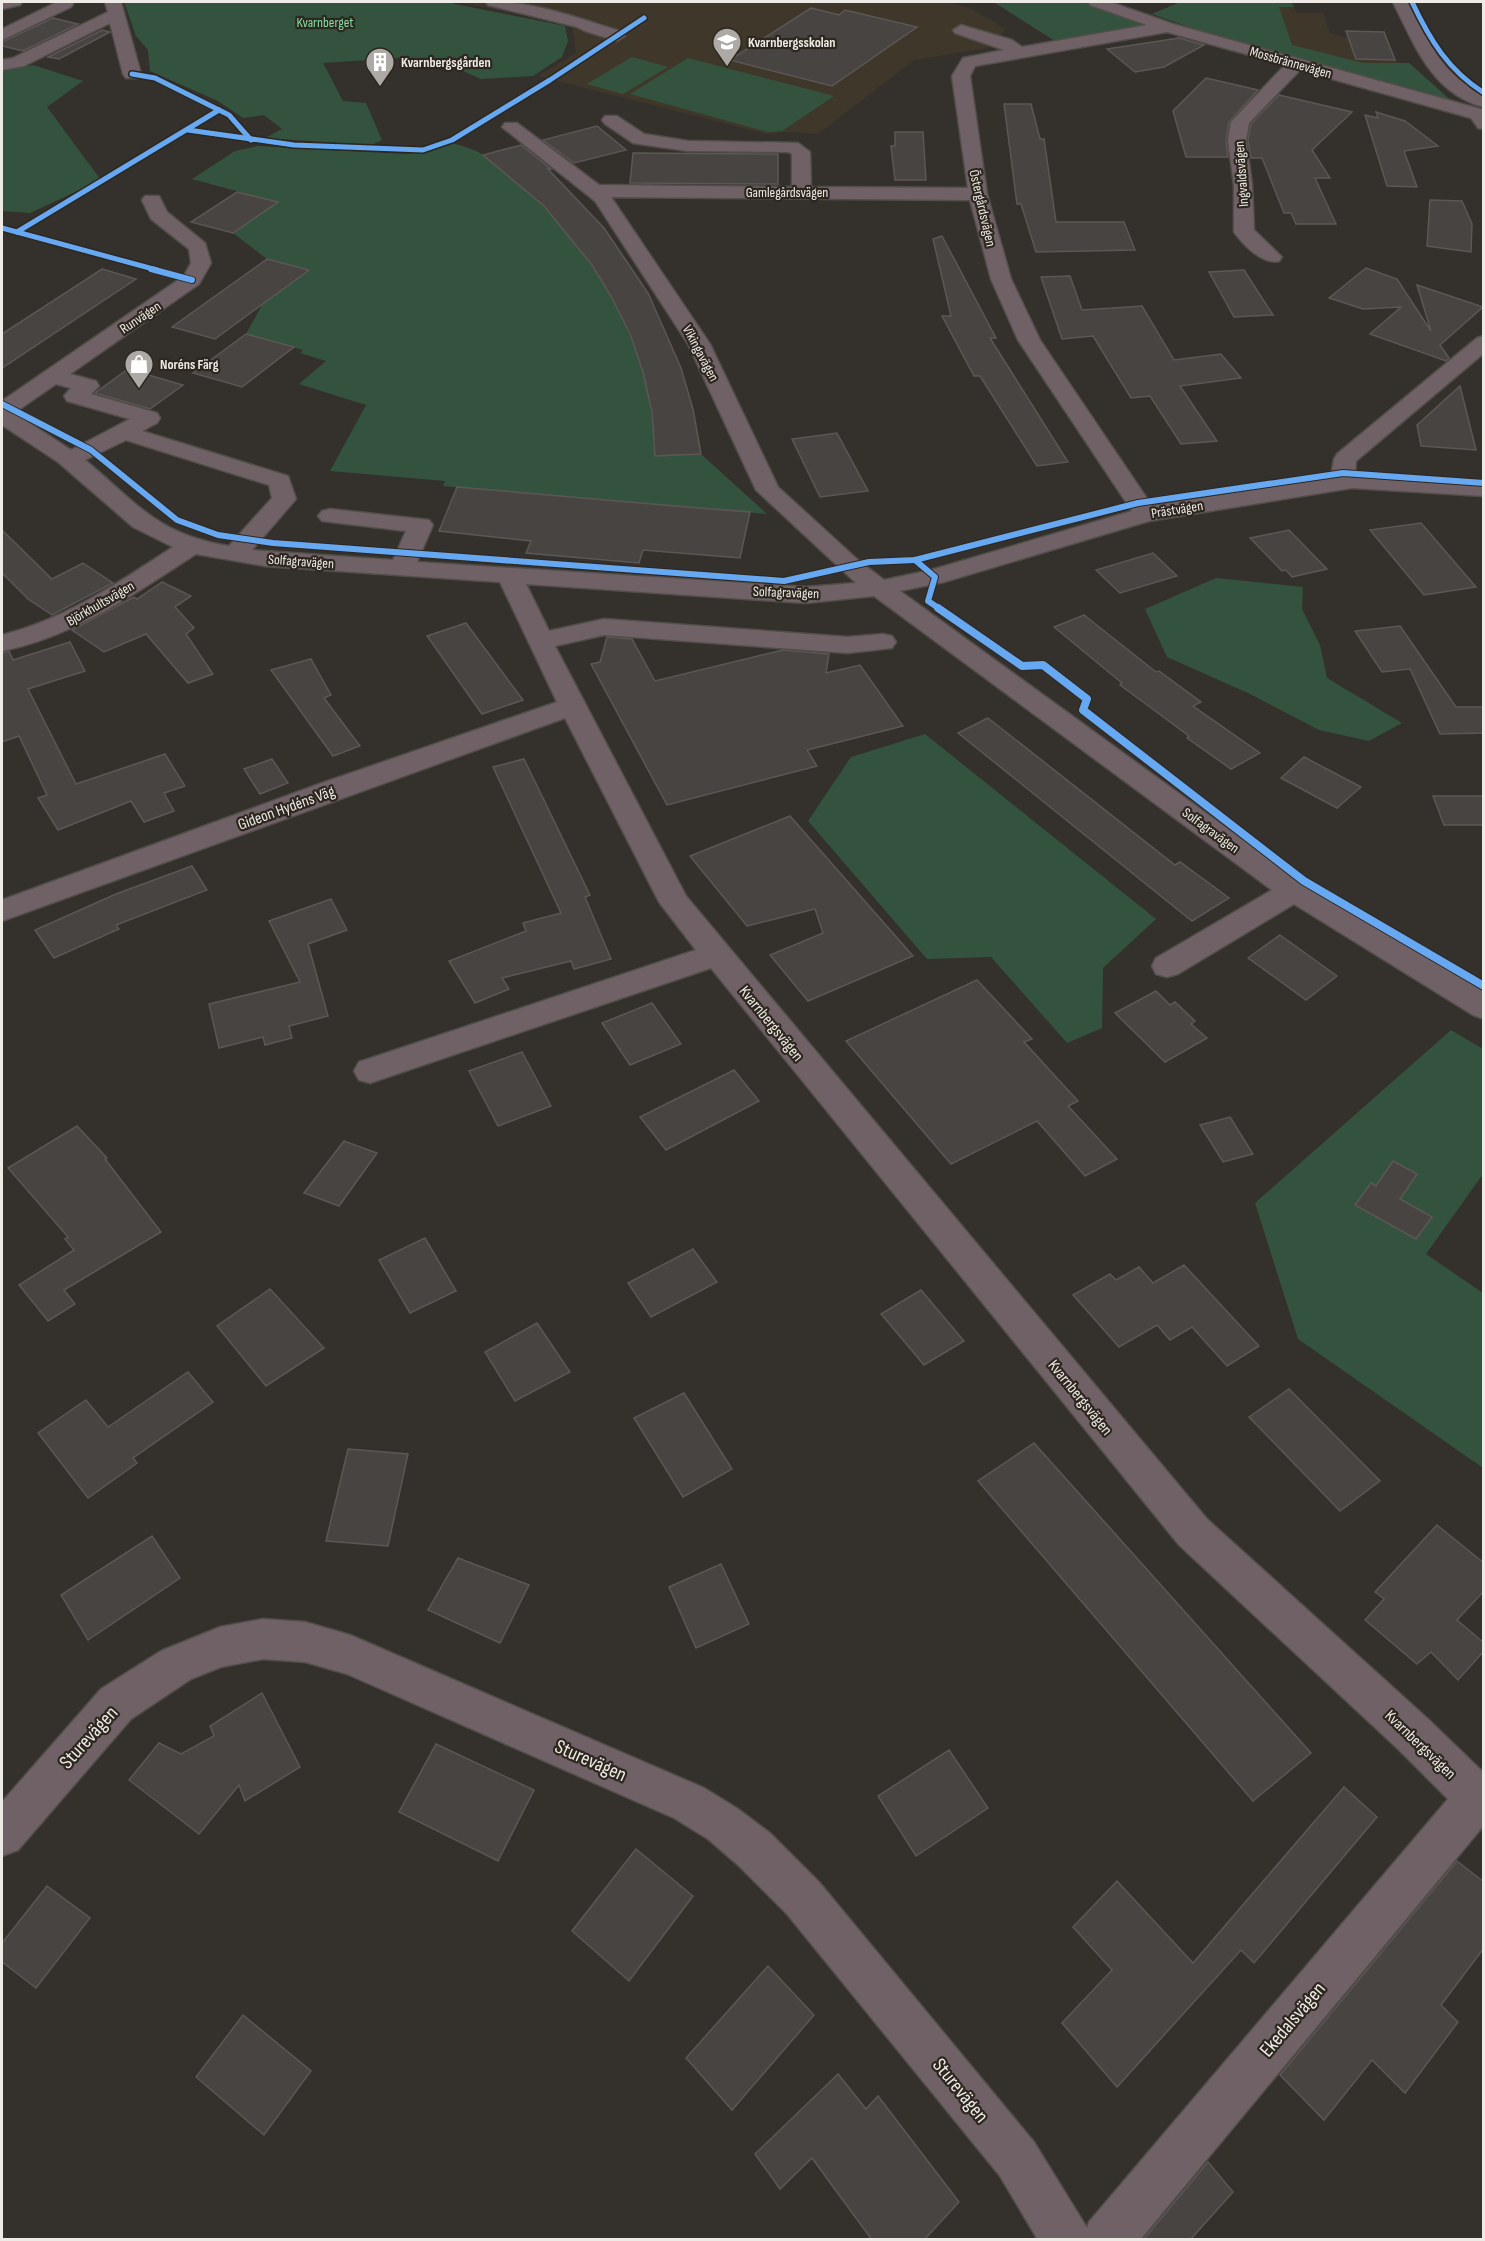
<svg xmlns="http://www.w3.org/2000/svg" width="1485" height="2241" viewBox="0 0 1485 2241" font-family="'Sofia Sans Condensed',sans-serif">
	<style>
		.built { fill: #3f382a }
		.green { fill: #34533e }
		.building { fill: #484442; stroke: #5c5756; stroke-width: 1.5 }
		.lines { fill: none; stroke-linecap: round; stroke-linejoin: round }
		.minor-casing { stroke: #514e4a; stroke-width: 3 }
		.minor { fill: #706167; fill-rule: evenodd }
		.cycleway-far2-casing { stroke: #2d271f; stroke-width: 8 }
		.cycleway-far1-casing { stroke: #2d271f; stroke-width: 8 }
		.cycleway-casing { stroke: #2d271f; stroke-width: 10 }
		.cycleway-far2 { stroke: #66a8f1; stroke-width: 5 }
		.cycleway-far1 { stroke: #66a8f1; stroke-width: 6 }
		.cycleway { stroke: #66a8f1; stroke-width: 8 }
		.labels { text-anchor: middle; stroke-width: 4.5; stroke-linejoin: round; paint-order: stroke }
		.far-park-label { font-size: 14px; fill: #82dfa2; stroke: #2d271f }
		.far-poi-label { font-size: 14px; font-weight: bold; fill: #eeeae5; stroke: #2d271f; text-anchor: start }
		.far-street-label { font-size: 14px; fill: #eeeae5; stroke: #2d271f }
		.street-label { font-size: 16px; fill: #eeeae5; stroke: #2d271f }
		.near-street-label { font-size: 20px; fill: #eeeae5; stroke: #2d271f }
	</style>
	<rect width="100%" height="100%" fill="#34302c"/>
	<g class="built">
		<polygon points="456,2 947,2 970,8 1006,29 988,48 914,60 818,134 788,132 767,134 538,76 576,53 572,24"/>
		<polygon points="1235,2 1292,2 1297,13 1323,13 1330,33 1349,38 1357,59 1395,60 1436,88 1208,32"/>
	</g>
	<g class="green">
		<polygon points="124,2 446,2 565,26 568,41 562,57 533,76 481,79 440,61 399,58 323,63 343,101 366,103 382,140 371,145 265,138 282,129 264,115 243,118 218,101 150,71 148,50 136,36"/>
		<polygon points="999,2 1083,2 1147,25 1055,41 995,3"/>
		<polygon points="1180,2 1291,2 1294,7 1279,7 1292,45 1363,63 1409,63 1454,103 1215,36 1152,14"/>
		<polygon points="632,57 668,67 623,94 587,84"/>
		<polygon points="688,58 834,96 782,131 768,132 630,94"/>
		<polygon points="33,65 83,81 47,107 101,180 30,213 2,211 2,71"/>
		<path d="M 452,143 C 462,146 473,149 482,154 C 496,162 509,175 521,185 C 577,236 620,298 642,370 C 651,398 653,427 655,456 L 701,454 L 767,514 L 443,486 L 445,481 L 330,471 L 366,405 L 299,384 L 326,361 L 300,353 L 303,350 L 246,334 L 263,303 L 308,270 L 267,259 L 233,233 L 277,202 L 192,179 L 235,151 L 258,146 L 406,154 L 427,152 Z"/>
		<polygon points="1216,578 1303,587 1302,609 1320,645 1327,678 1402,723 1369,741 1319,730 1250,694 1167,657 1145,609"/>
		<polygon points="925,734 1156,919 1103,968 1102,1028 1067,1043 991,957 927,959 808,821 851,757"/>
		<polygon points="1451,1030 1483,1049 1483,1174 1426,1254 1483,1293 1483,1468 1298,1339 1255,1203"/>
	</g>
	<g class="building">
		<polygon points="811,8 839,15 845,10 917,27 832,86 730,60"/>
		<polygon points="53,18 78,24 23,51 2,46 2,42"/>
		<polygon points="102,30 110,32 59,59 48,57"/>
		<polygon points="1346,31 1384,32 1395,60 1356,59"/>
		<polygon points="1179,38 1204,45 1164,67 1135,72 1107,49"/>
		<polygon points="1206,78 1258,90 1229,122 1226,140 1228,157 1186,157 1173,111"/>
		<polygon points="1279,95 1352,112 1312,150 1330,178 1315,178 1336,224 1296,224 1291,213 1284,213 1262,158 1251,158 1248,140 1251,124"/>
		<polygon points="1004,104 1031,104 1040,139 1044,139 1056,222 1124,222 1135,250 1036,252 1021,204 1017,204"/>
		<polygon points="1376,112 1405,121 1438,146 1404,151 1417,187 1387,186 1365,115 1378,118"/>
		<polygon points="597,126 626,150 574,163 543,140"/>
		<polygon points="895,132 923,132 926,180 895,180 891,146 895,146"/>
		<polygon points="521,145 551,169 548,169 604,228 648,293 681,368 693,409 701,454 655,456 652,412 643,372 630,334 612,298 592,265 544,206 483,155"/>
		<polygon points="633,153 778,154 778,184 630,183"/>
		<polygon points="237,192 278,202 233,233 191,222"/>
		<polygon points="1430,200 1462,201 1472,224 1471,252 1427,246"/>
		<polygon points="942,236 996,338 990,338 1068,462 1037,466 980,376 974,376 942,316 951,316 933,239"/>
		<polygon points="267,259 309,270 215,339 172,327"/>
		<polygon points="1366,268 1397,279 1431,331 1417,285 1483,307 1440,345 1449,358 1446,361 1370,334 1401,307 1363,309 1329,298"/>
		<polygon points="102,269 136,279 2,368 2,334"/>
		<polygon points="1244,270 1273,315 1234,317 1209,272"/>
		<polygon points="1070,276 1082,310 1142,306 1174,360 1221,354 1241,378 1180,386 1217,441 1181,444 1150,396 1131,398 1093,336 1062,339 1041,277"/>
		<polygon points="246,334 294,347 242,387 193,373"/>
		<polygon points="128,369 183,385 150,409 95,393"/>
		<polygon points="1460,386 1476,450 1421,446 1417,425"/>
		<polygon points="837,433 868,491 820,497 792,439"/>
		<polygon points="457,487 675,506 750,512 740,558 643,550 639,563 526,553 531,541 439,531"/>
		<polygon points="1421,523 1476,587 1424,595 1370,530"/>
		<polygon points="2,530 52,579 83,563 113,583 52,615 28,599 2,573"/>
		<polygon points="1289,530 1327,569 1292,577 1286,570 1282,571 1250,538"/>
		<polygon points="1153,553 1177,576 1120,593 1096,570"/>
		<polygon points="162,582 191,596 175,607 194,628 186,634 213,674 188,683 146,634 104,652 72,630 134,597 137,599"/>
		<polygon points="1084,615 1156,672 1159,671 1201,702 1193,706 1260,753 1231,769 1187,738 1189,736 1120,685 1122,683 1054,627"/>
		<polygon points="466,623 523,700 482,714 427,636"/>
		<polygon points="1400,626 1456,707 1484,707 1484,733 1440,734 1410,669 1382,672 1355,631"/>
		<polygon points="607,637 632,639 655,681 783,650 829,654 826,673 860,665 903,726 807,750 817,766 667,805 591,664 600,662"/>
		<polygon points="70,642 85,671 28,689 76,784 165,754 185,786 164,793 174,811 144,822 131,801 58,830 38,798 47,795 19,736 2,742 2,653 9,651 13,660"/>
		<polygon points="311,659 331,695 324,698 360,746 333,756 271,670"/>
		<polygon points="988,718 1175,865 1180,862 1229,898 1192,921 958,733"/>
		<polygon points="1304,757 1361,787 1337,808 1281,778"/>
		<polygon points="272,759 288,783 260,794 244,769"/>
		<polygon points="524,759 590,895 585,897 611,959 574,969 571,961 502,978 509,989 475,1003 449,961 526,931 523,923 561,913 493,767"/>
		<polygon points="1433,796 1484,796 1484,825 1444,825"/>
		<polygon points="790,816 913,956 808,1001 770,955 823,933 815,909 747,926 690,856"/>
		<polygon points="192,866 207,890 116,925 119,929 54,958 35,930 116,894"/>
		<polygon points="331,899 347,930 308,944 328,1016 289,1026 292,1038 265,1045 263,1037 219,1048 209,1004 300,982 269,921"/>
		<polygon points="1280,935 1337,976 1306,1000 1248,958"/>
		<polygon points="977,980 1032,1039 1024,1042 1078,1101 1068,1106 1117,1159 1085,1176 1037,1121 951,1164 846,1041"/>
		<polygon points="1156,991 1170,1005 1175,1002 1195,1021 1191,1024 1207,1038 1165,1062 1115,1013"/>
		<polygon points="652,1003 681,1044 630,1065 602,1023"/>
		<polygon points="522,1052 551,1106 498,1126 469,1071"/>
		<polygon points="734,1070 759,1101 666,1150 640,1117"/>
		<polygon points="1230,1117 1253,1154 1223,1162 1200,1125"/>
		<polygon points="77,1126 107,1158 105,1159 161,1232 64,1290 75,1304 48,1321 19,1285 74,1250 65,1239 68,1237 8,1168"/>
		<polygon points="344,1141 377,1153 339,1206 304,1193"/>
		<polygon points="1393,1161 1417,1174 1400,1199 1432,1217 1416,1239 1355,1205 1371,1183 1376,1186"/>
		<polygon points="425,1238 456,1291 410,1313 379,1260"/>
		<polygon points="693,1249 717,1282 651,1317 628,1283"/>
		<polygon points="1184,1265 1259,1346 1227,1366 1192,1327 1170,1340 1157,1325 1119,1347 1073,1295 1110,1274 1116,1280 1139,1267 1153,1283"/>
		<polygon points="270,1289 324,1348 266,1386 217,1326"/>
		<polygon points="921,1290 964,1341 924,1365 881,1314"/>
		<polygon points="537,1323 570,1372 515,1401 485,1352"/>
		<polygon points="188,1372 213,1402 133,1458 137,1463 88,1498 38,1433 86,1400 108,1427"/>
		<polygon points="1289,1389 1380,1481 1340,1511 1249,1417"/>
		<polygon points="684,1393 732,1469 683,1497 634,1418"/>
		<polygon points="1034,1443 1311,1753 1253,1801 978,1481"/>
		<polygon points="348,1449 408,1454 388,1546 326,1541"/>
		<polygon points="1437,1525 1484,1563 1484,1591 1457,1620 1484,1643 1484,1651 1458,1680 1431,1652 1417,1664 1365,1620 1384,1599 1375,1592"/>
		<polygon points="152,1536 180,1578 88,1640 61,1595"/>
		<polygon points="458,1558 529,1585 500,1643 428,1610"/>
		<polygon points="721,1564 749,1624 696,1648 669,1587"/>
		<polygon points="262,1693 300,1767 245,1801 239,1785 199,1834 129,1780 159,1743 181,1754 214,1736 210,1726"/>
		<polygon points="436,1744 534,1790 498,1861 399,1812"/>
		<polygon points="949,1750 988,1808 916,1856 878,1796"/>
		<polygon points="1344,1787 1377,1817 1254,1963 1241,1950 1117,2087 1062,2023 1112,1970 1073,1927 1117,1881 1193,1963"/>
		<polygon points="636,1849 693,1896 629,1981 572,1931"/>
		<polygon points="1457,1861 1484,1882 1484,1948 1441,2005 1458,2022 1405,2093 1372,2060 1324,2120 1280,2075"/>
		<polygon points="47,1886 90,1918 36,1988 2,1962 2,1943"/>
		<polygon points="768,1966 814,2015 732,2110 686,2058"/>
		<polygon points="243,2015 311,2071 264,2135 196,2077"/>
		<polygon points="838,2074 866,2109 878,2096 959,2202 924,2240 872,2240 812,2158 780,2189 755,2154"/>
		<polygon points="1208,2162 1233,2192 1190,2240 1143,2240"/>
	</g>
	<g class="lines">
		<g class="minor-casing">
			<g id="minor">
				<polygon points="2,2 22,2 20,5 2,9"/>
				<polygon points="57,2 73,2 73,4 71,7 2,40 2,29"/>
				<polygon points="105,2 121,2 141,74 138,78 126,78 123,74 110,23 24,66 2,70 2,60 13,58 108,12"/>
				<path d="M 486,2 C 532,0 580,19 623,32 L 625,36 L 617,41 L 585,31 L 577,27 L 488,5 Z"/>
				<path d="M 1088,2 L 1110,2 L 1173,24 L 1484,110 L 1484,129 L 1478,128 L 1471,118 L 1300,70 L 1249,123 L 1246,140 L 1252,185 L 1254,230 L 1282,257 L 1279,261 C 1263,265 1243,245 1234,232 L 1234,185 L 1228,140 L 1231,122 L 1285,65 L 1167,32 L 975,66 L 970,76 L 987,194 L 1011,279 L 1040,340 L 1152,506 L 1331,477 L 1334,459 L 1337,454 L 1477,338 L 1484,336 L 1484,353 L 1356,461 L 1355,474 L 1484,482 L 1484,496 L 1352,488 L 1149,521 L 944,582 L 900,591 L 1294,877 L 1484,992 L 1484,1019 L 1473,1015 L 1294,904 L 1178,974 L 1167,977 L 1156,974 L 1152,966 L 1156,958 L 1272,890 L 874,596 L 806,603 L 526,584 L 549,631 L 604,619 L 848,637 L 883,634 L 892,636 L 896,642 L 892,648 L 848,653 L 604,635 L 555,646 L 686,896 L 1207,1519 L 1428,1719 L 1484,1773 L 1484,1825 L 1140,2240 L 1038,2240 L 1000,2176 L 787,1914 L 738,1865 L 708,1839 L 674,1818 L 347,1674 L 305,1662 L 263,1659 L 221,1667 L 191,1679 L 131,1719 L 18,1850 L 2,1856 L 2,1802 L 101,1689 L 161,1651 L 220,1627 L 263,1619 L 305,1622 L 350,1635 L 704,1788 L 738,1809 L 770,1833 L 819,1882 L 1034,2142 L 1087,2228 L 1089,2222 L 1448,1799 L 1398,1749 L 1179,1545 L 711,968 L 370,1083 L 359,1080 L 354,1071 L 359,1062 L 696,950 L 659,902 L 565,718 L 2,921 L 2,900 L 322,783 L 557,702 L 500,582 L 265,566 L 196,554 C 134,594 75,636 2,651 L 2,635 C 66,619 118,583 173,547 L 133,527 L 58,462 L 2,425 L 2,401 L 184,276 L 191,263 L 189,249 L 151,219 L 142,200 L 145,196 L 159,196 L 167,212 L 205,243 L 211,263 L 199,284 L 70,374 L 96,381 L 99,386 L 91,394 L 157,413 L 160,418 L 157,423 L 142,431 L 288,476 L 296,499 L 252,550 L 393,560 L 406,531 L 322,521 L 318,516 L 322,511 L 330,509 L 429,520 L 433,525 L 417,562 L 806,587 L 856,583 L 756,490 L 688,344 L 595,201 L 502,127 L 505,123 L 517,123 L 599,185 L 792,187 L 792,154 L 788,152 L 688,151 L 639,144 L 633,143 L 605,124 L 602,120 L 605,116 L 617,116 L 644,134 L 688,141 L 798,143 L 810,152 L 811,187 L 968,188 L 952,76 L 963,58 L 1004,50 L 955,33 L 953,30 L 961,25 L 1012,40 L 1022,47 L 1147,25 L 1090,5 ZM 611,197 L 970,200 L 991,279 L 1018,340 L 1132,511 L 931,570 L 884,580 L 859,561 L 778,487 L 710,344 ZM 56,384 L 71,388 L 64,396 L 67,401 L 130,419 L 71,450 L 14,413 ZM 126,440 L 269,485 L 272,498 L 229,546 C 156,534 137,503 85,460 Z"/>
				<path d="M 1393,2 L 1409,2 C 1432,45 1437,71 1484,95 L 1484,107 C 1432,94 1414,44 1393,2 Z"/>
			</g>
		</g>
		<use href="#minor" class="minor"/>
		<g class="cycleway-far2-casing">
			<g id="cycleway-far2">
				<path d="M 1412,2 C 1430,40 1448,70 1484,93"/>
				<polyline points="132,74 155,78 229,115 251,140"/>
				<polyline points="188,130 294,145 423,150 452,140 550,80 644,18"/>
				<polyline points="2,228 157,270"/>
				<polyline points="17,232 219,110"/>
			</g>
		</g>
		<g class="cycleway-far1-casing">
			<g id="cycleway-far1">
				<polyline points="151,269 192,280"/>
				<polyline points="2,404 91,450 177,520 218,535 273,543 784,581 869,562 915,560 1138,503 1343,473 1484,483"/>
				<polyline points="915,560 935,577 928,601 940,609"/>
			</g>
		</g>
		<g class="cycleway-casing">
			<polyline id="cycleway" points="938,608 1022,666 1043,665 1087,699 1083,710 1304,881 1484,986"/>
		</g>
		<use href="#cycleway-far2" class="cycleway-far2"/>
		<use href="#cycleway-far1" class="cycleway-far1"/>
		<use href="#cycleway" class="cycleway"/>
	</g>
	<defs>
		<g id="school-pin" transform="scale(1.5)"><path d="M0 17L-7.5 6A9.5 9.5 0 1 1 7.5 6Z" fill="#ada9a4" stroke="#2d271f"/><path d="M0-5L7-2L0 1L-7-2ZM-4 1L0 2.5L4 1V4Q0 6-4 4Z" fill="#fff"/></g>
		<g id="building-pin" transform="scale(1.5)"><path d="M0 17L-7.5 6A9.5 9.5 0 1 1 7.5 6Z" fill="#ada9a4" stroke="#2d271f"/><path d="M-4-6H4V6H1V3H-1V6H-4ZM-2.5-4.3h1.7v1.8h-1.7ZM.8-4.3h1.7v1.8H.8ZM-2.5-1h1.7V.8h-1.7ZM.8-1h1.7V.8H.8Z" fill="#fff"/></g>
		<g id="shop-pin" transform="scale(1.5)"><path d="M0 17L-7.5 6A9.5 9.5 0 1 1 7.5 6Z" fill="#ada9a4" stroke="#2d271f"/><path d="M-5-2.5h2.3a2.7 3.5 0 0 1 5.4 0H5L5.5 6h-11ZM-1.5-2.5h3a1.5 2.3 0 0 0-3 0Z" fill="#fff"/></g>
	</defs>
	<g fill-rule="evenodd">
		<use href="#school-pin" x="727" y="42"/>
		<use href="#building-pin" x="380" y="62"/>
		<use href="#shop-pin" x="139" y="364"/>
	</g>
	<g class="labels">
		<g class="far-park-label">
			<text x="325" y="27">Kvarnberget</text>
		</g>
		<g class="far-poi-label">
			<text x="748" y="47">Kvarnbergsskolan</text>
			<text x="401" y="67">Kvarnbergsgården</text>
			<text x="160" y="369">Noréns Färg</text>
		</g>
		<g class="far-street-label">
			<text transform="translate(1291 62) rotate(16)" y="5">Mossbrännevägen</text>
			<text transform="translate(1241 174) rotate(-94)" y="5">Ingvaldsvägen</text>
			<text x="787" y="197">Gamlegårdsvägen</text>
			<text transform="translate(983 208) rotate(77)" y="5">Östergårdsvägen</text>
			<text transform="translate(140 317) rotate(-34)" y="5">Runvägen</text>
			<text transform="translate(701 353) rotate(62)" y="5">Vikingavägen</text>
			<text transform="translate(1177 509) rotate(-9)" y="5">Prästvägen</text>
			<text transform="translate(301 561) rotate(4)" y="5">Solfagravägen</text>
			<text transform="translate(786 592) rotate(2)" y="5">Solfagravägen</text>
			<text transform="translate(100 603) rotate(-30)" y="5">Björkhultsvägen</text>
			<text transform="translate(1211 830) rotate(36)" y="5">Solfagravägen</text>
		</g>
		<g class="street-label">
			<text transform="translate(286 807) rotate(-20)" y="6">Gideon Hydéns Väg</text>
			<text transform="translate(772 1023) rotate(51)" y="6">Kvarnbergsvägen</text>
			<text transform="translate(1081 1397) rotate(51)" y="6">Kvarnbergsvägen</text>
			<text transform="translate(1421 1744) rotate(44)" y="6">Kvarnbergsvägen</text>
		</g>
		<g class="near-street-label">
			<text transform="translate(88 1737) rotate(-48)" y="7">Sturevägen</text>
			<text transform="translate(591 1760) rotate(24)" y="7">Sturevägen</text>
			<text transform="translate(1292 2019) rotate(-50)" y="7">Ekedalsvägen</text>
			<text transform="translate(961 2090) rotate(51)" y="7">Sturevägen</text>
		</g>
	</g>
	<rect width="1485" height="2241" fill="none" stroke="#eeeae5" stroke-width="6"/>
</svg>
